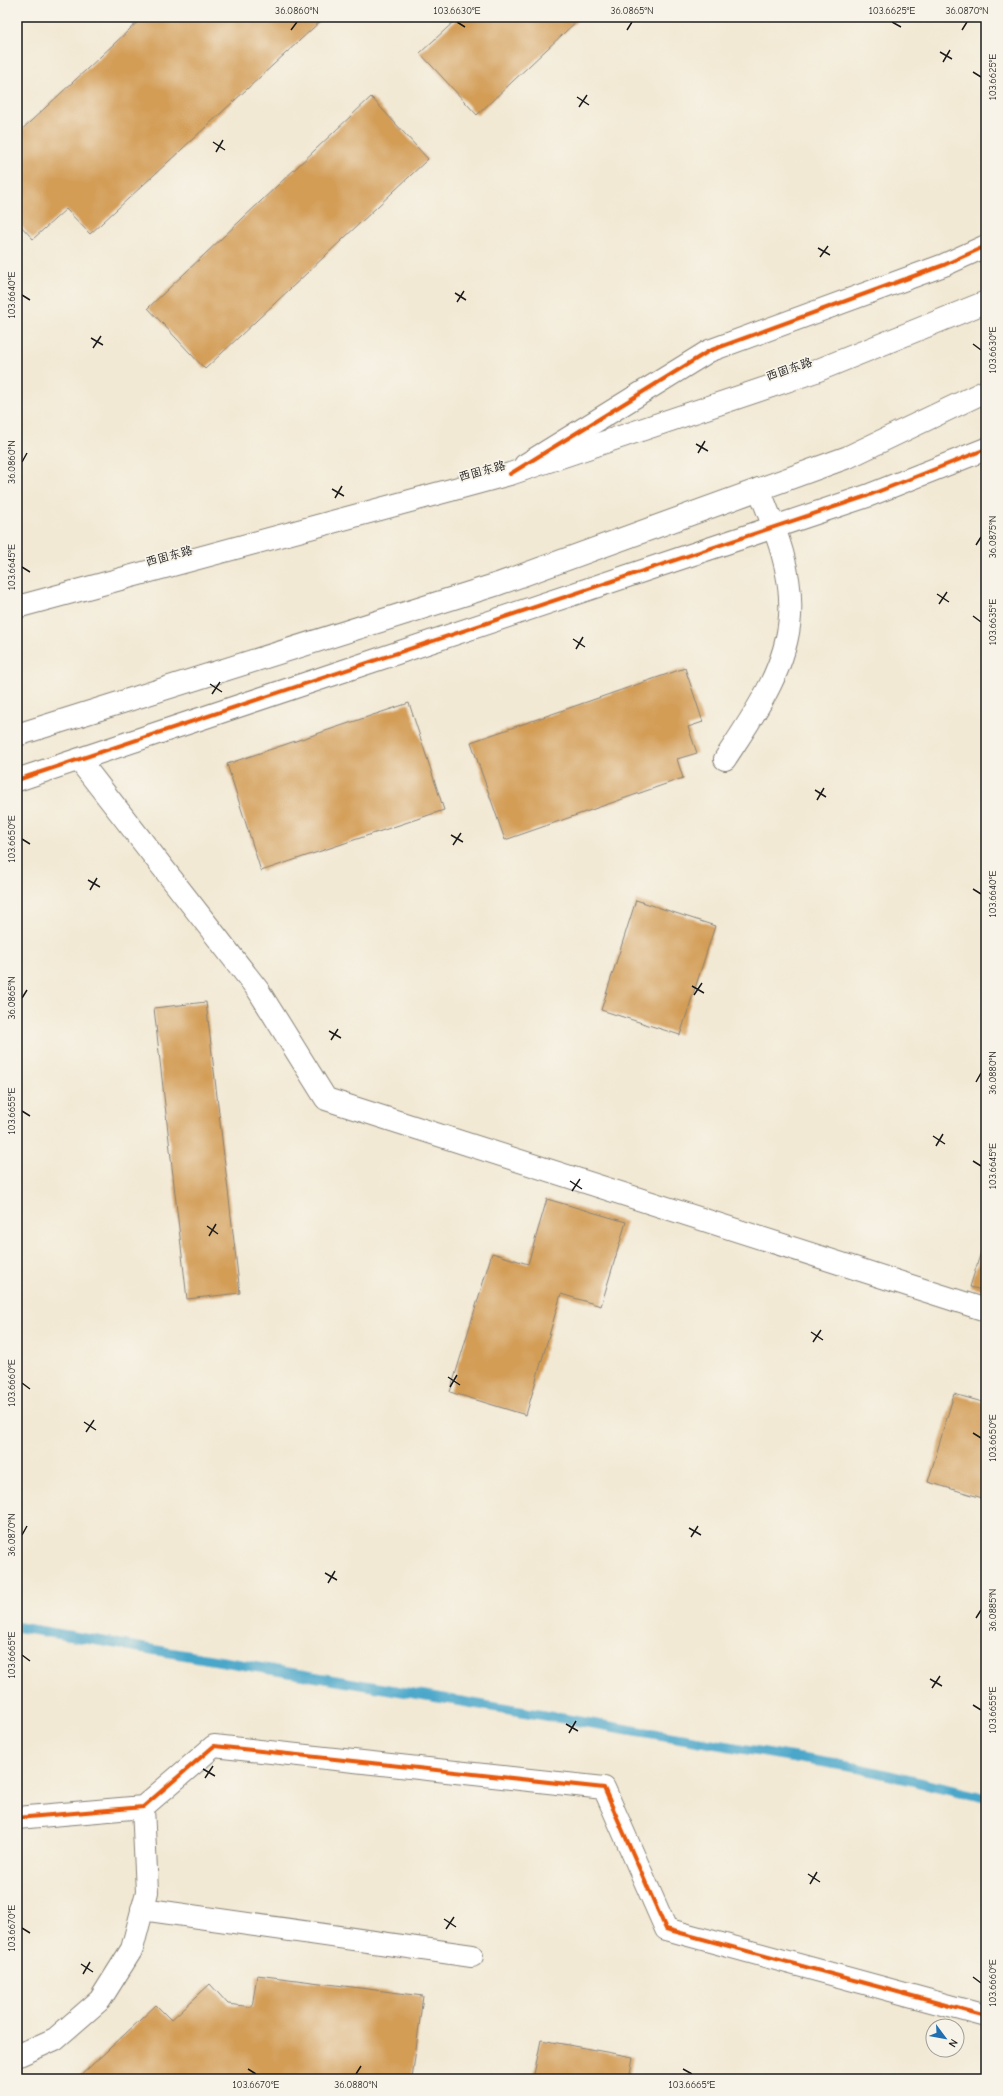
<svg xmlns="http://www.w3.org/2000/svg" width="1003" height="2096" viewBox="0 0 1003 2096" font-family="'Comic Neue','LXGW WenKai TC',sans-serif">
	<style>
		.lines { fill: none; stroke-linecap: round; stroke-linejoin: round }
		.stream { stroke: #4ca7ca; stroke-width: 10 }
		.building { fill: #d39d57 }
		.minor-casing { stroke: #878278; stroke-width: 24 }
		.major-casing { stroke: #878278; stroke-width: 24 }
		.minor { stroke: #fff; stroke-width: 22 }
		.major { stroke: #fff; stroke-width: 22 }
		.cycleway-casing { stroke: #f7f3e8; stroke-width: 6 }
		.cycleway { stroke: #e8590c; stroke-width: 4 }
		.ticks { fill: none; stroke: #1c1c1c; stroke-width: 1.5 }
		.labels { text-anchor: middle; stroke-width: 3.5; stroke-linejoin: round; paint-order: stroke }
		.street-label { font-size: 12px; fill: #1c1c1c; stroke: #f7f3e8 }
		.neatline { fill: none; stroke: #1c1c1c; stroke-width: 1.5 }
		.ticks-label { font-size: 10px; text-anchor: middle; fill: #1c1c1c }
	</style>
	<rect width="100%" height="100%" fill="#f7f3e8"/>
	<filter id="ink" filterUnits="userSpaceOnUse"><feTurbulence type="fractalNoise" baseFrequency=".025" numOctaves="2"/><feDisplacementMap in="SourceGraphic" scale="8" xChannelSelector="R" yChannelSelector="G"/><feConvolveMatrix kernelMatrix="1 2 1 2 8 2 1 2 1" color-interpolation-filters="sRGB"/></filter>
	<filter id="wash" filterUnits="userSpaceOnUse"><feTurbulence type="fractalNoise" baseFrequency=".012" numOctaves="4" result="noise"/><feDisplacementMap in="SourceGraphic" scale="16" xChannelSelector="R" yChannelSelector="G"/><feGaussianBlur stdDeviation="0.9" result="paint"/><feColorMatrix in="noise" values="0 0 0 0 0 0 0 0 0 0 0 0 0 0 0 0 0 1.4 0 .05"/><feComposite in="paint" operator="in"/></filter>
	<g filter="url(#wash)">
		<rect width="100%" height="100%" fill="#f2e9d4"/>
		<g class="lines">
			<polyline class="stream" points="17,1627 858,1768 986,1798"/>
		</g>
		<g id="blocks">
			<g class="building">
				<polygon points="143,17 325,17 90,234 66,209 33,239 17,222 17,134"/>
				<polygon points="459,17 581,17 477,115 420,53"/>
				<polygon points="371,97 428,159 205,369 148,308"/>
				<polygon points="685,668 703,722 688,727 697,753 677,759 683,778 505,840 471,742"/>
				<polygon points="409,703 444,810 261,871 227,764"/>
				<polygon points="636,900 715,926 680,1035 601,1010"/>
				<polygon points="206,1002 240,1293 187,1299 154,1008"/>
				<polygon points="547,1199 626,1222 601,1306 561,1294 526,1415 450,1392 492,1253 528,1264"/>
				<polygon points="986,1236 986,1291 970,1287"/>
				<polygon points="954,1394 986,1403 986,1499 928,1482"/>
				<polygon points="257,1975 423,1996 412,2079 77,2079 156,2005 171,2020 210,1984 228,2004 252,2007"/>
				<polygon points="541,2040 633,2057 629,2079 533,2079"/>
			</g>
		</g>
	</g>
	<g filter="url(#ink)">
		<use href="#blocks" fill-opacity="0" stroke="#878278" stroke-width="1"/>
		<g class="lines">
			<g class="minor-casing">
				<g id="minor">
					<polyline points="525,465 709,351 944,265 986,246"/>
					<path d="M 725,759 C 753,716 787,669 790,616 C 793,572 775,529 759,489"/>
					<polyline points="79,760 258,990 326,1099 986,1310"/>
					<polyline points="17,780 867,496 986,449"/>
					<polyline points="17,1818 143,1807 214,1746 604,1788 666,1929 986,2016"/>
					<polyline points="142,1909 472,1956"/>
					<polyline points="17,2056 55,2039 100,2000 132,1949 147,1892 143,1807"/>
				</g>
			</g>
			<g class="major-casing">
				<g id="major">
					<polyline points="17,607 510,474 816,371 986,302"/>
					<polyline points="17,735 498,584 848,457 986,391"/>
				</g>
			</g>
			<use href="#minor" class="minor"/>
			<use href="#major" class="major"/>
			<g class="cycleway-casing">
				<g id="cycleway">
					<polyline points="510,474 709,351 944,265 986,246"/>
					<polyline points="17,780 867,496 986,449"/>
					<polyline points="17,1818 143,1807 214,1746 604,1788 666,1929 986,2016"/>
				</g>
			</g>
			<use href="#cycleway" class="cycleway"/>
		</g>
	</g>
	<path class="ticks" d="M 457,22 L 465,27M 892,22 L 901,27M 291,30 L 297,22M 627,30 L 632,22M 962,30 L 967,22M 940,52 L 952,59M 943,62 L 950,50M 973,72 L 981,77M 577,97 L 589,105M 579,107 L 587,95M 213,142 L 225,150M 216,152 L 223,140M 818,248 L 830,255M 820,257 L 828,246M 455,293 L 466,300M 22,295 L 30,300M 457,302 L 464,291M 91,338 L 103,345M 973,344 L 981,350M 93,348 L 101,336M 696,444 L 708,451M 698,453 L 705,441M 22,462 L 27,453M 332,489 L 344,496M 335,498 L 342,486M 976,545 L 981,537M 22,567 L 30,572M 937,594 L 949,602M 939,604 L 947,592M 973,616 L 981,622M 573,639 L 585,647M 576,649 L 583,637M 210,684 L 222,692M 212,694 L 220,682M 815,790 L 826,797M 817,800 L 824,788M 451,835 L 463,842M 22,839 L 30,844M 453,845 L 461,833M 88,880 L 100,887M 973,889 L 981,894M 90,890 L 97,878M 692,986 L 704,993M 694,995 L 702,983M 22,998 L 27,990M 329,1031 L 341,1038M 331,1040 L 338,1029M 976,1082 L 981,1073M 22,1111 L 30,1116M 933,1136 L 945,1144M 936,1146 L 943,1134M 973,1161 L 981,1166M 570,1181 L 582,1189M 572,1191 L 580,1179M 207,1226 L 218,1234M 209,1236 L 216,1224M 811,1332 L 823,1340M 813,1342 L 821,1330M 448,1377 L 460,1385M 22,1383 L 30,1389M 450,1387 L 457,1375M 84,1422 L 96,1430M 86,1432 L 94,1420M 973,1433 L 981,1438M 689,1528 L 701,1535M 22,1535 L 27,1526M 691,1537 L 698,1526M 325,1573 L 337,1580M 328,1583 L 335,1571M 976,1618 L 981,1610M 22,1655 L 30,1661M 930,1679 L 942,1686M 932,1688 L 940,1676M 973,1705 L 981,1710M 566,1724 L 578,1731M 569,1733 L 576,1721M 203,1769 L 215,1776M 205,1778 L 213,1766M 808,1874 L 820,1882M 810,1884 L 817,1872M 444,1919 L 456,1927M 22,1928 L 30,1933M 446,1929 L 454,1917M 81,1964 L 93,1972M 83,1974 L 90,1962M 973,1977 L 981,1983M 248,2069 L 256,2074M 683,2069 L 692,2074M 356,2074 L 361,2066"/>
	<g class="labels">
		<g class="street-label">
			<text transform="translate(789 369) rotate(-19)" y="4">西固东路</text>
			<text transform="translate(482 471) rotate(-15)" y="4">西固东路</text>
			<text transform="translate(169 556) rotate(-15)" y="4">西固东路</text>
		</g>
	</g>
	<rect width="1003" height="2096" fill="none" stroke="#f7f3e8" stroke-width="44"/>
	<g transform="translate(945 2038) rotate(122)"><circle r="19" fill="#f7f3e8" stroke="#9f9d96"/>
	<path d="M0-3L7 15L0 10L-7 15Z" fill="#1f6fb2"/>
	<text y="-6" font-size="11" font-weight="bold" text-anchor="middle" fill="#1c1c1c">N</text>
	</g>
	<rect x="22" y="22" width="959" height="2052" class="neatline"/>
	<g class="ticks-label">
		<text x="297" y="14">36.0860°N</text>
		<text x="457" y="14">103.6630°E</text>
		<text x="632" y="14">36.0865°N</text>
		<text x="892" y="14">103.6625°E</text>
		<text x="967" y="14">36.0870°N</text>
		<text transform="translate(992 77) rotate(-90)" y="4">103.6625°E</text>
		<text transform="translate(11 295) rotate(-90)" y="4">103.6640°E</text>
		<text transform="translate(992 350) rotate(-90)" y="4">103.6630°E</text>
		<text transform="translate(11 462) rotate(-90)" y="4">36.0860°N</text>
		<text transform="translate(992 537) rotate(-90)" y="4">36.0875°N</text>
		<text transform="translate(11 567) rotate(-90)" y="4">103.6645°E</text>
		<text transform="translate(992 622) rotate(-90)" y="4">103.6635°E</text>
		<text transform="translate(11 839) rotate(-90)" y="4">103.6650°E</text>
		<text transform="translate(992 894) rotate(-90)" y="4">103.6640°E</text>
		<text transform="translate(11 998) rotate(-90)" y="4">36.0865°N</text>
		<text transform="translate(992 1073) rotate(-90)" y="4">36.0880°N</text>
		<text transform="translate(11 1111) rotate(-90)" y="4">103.6655°E</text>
		<text transform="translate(992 1166) rotate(-90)" y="4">103.6645°E</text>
		<text transform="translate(11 1383) rotate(-90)" y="4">103.6660°E</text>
		<text transform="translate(992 1438) rotate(-90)" y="4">103.6650°E</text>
		<text transform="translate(11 1535) rotate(-90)" y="4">36.0870°N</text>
		<text transform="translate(992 1610) rotate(-90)" y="4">36.0885°N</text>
		<text transform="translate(11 1655) rotate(-90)" y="4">103.6665°E</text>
		<text transform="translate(992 1710) rotate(-90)" y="4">103.6655°E</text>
		<text transform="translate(11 1928) rotate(-90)" y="4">103.6670°E</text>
		<text transform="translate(992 1983) rotate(-90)" y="4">103.6660°E</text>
		<text x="256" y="2088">103.6670°E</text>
		<text x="356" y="2088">36.0880°N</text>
		<text x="692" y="2088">103.6665°E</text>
	</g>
</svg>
